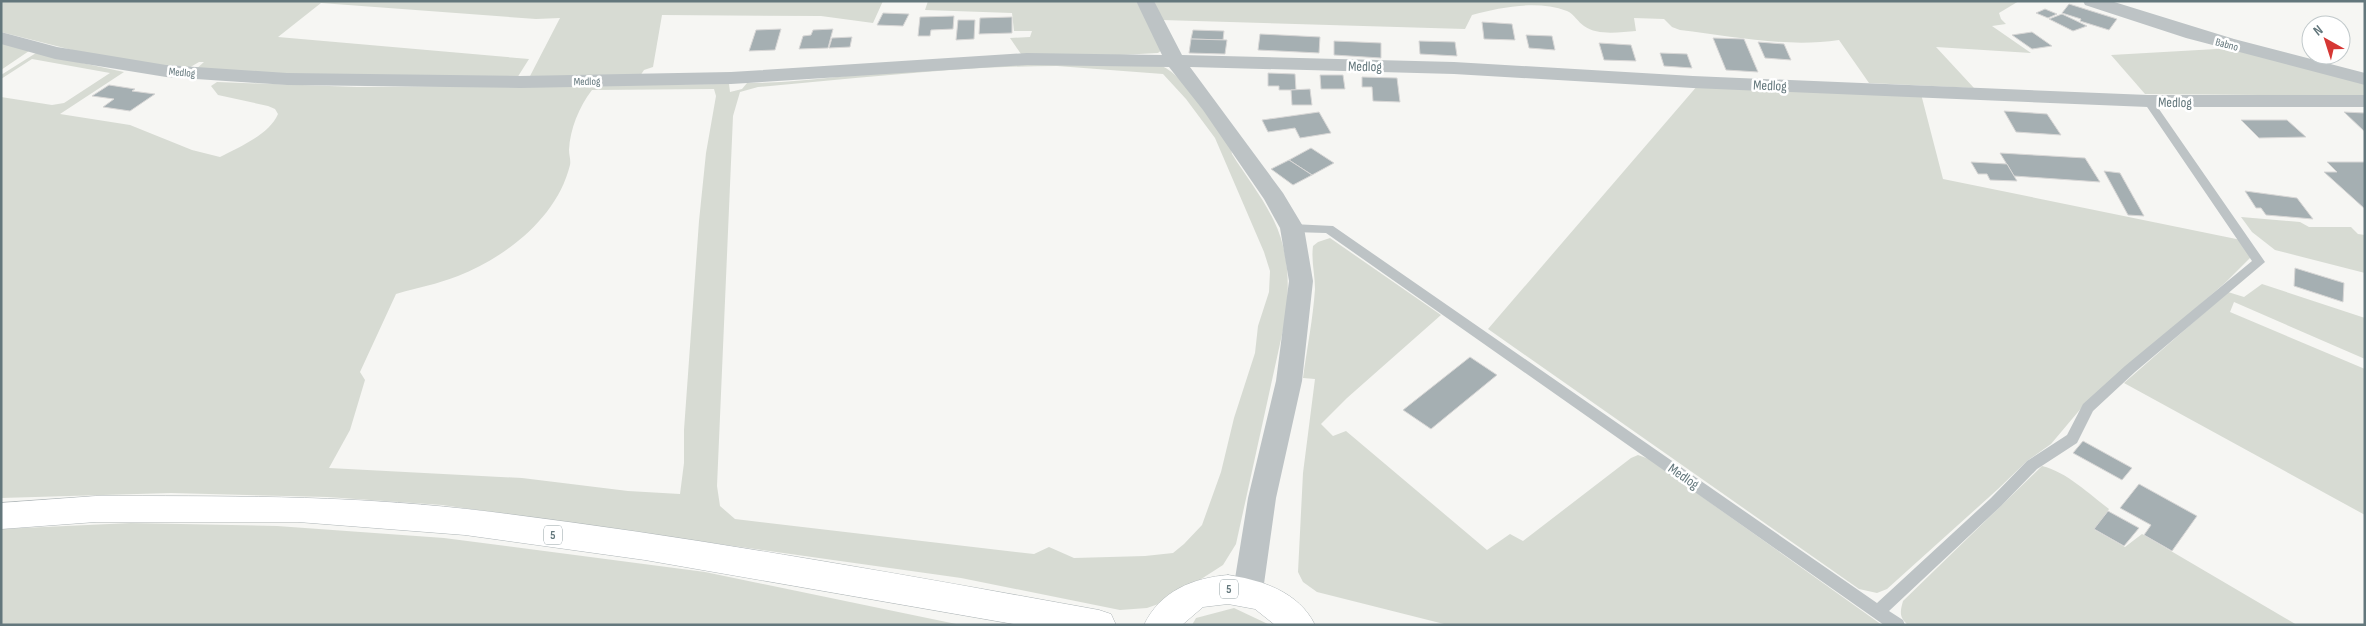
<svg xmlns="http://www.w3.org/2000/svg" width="2366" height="626" viewBox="0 0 2366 626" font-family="'Sofia Sans Condensed',sans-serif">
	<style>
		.green { fill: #d7dbd3; fill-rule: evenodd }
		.building { fill: #a5afb2; stroke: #d8d7d6 }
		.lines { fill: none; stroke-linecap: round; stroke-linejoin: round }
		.primary-casing { stroke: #afb6b8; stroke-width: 1 }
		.service { fill: #bdc3c5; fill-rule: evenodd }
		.minor { fill: #bdc3c5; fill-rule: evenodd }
		.primary { fill: #fff; fill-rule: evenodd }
		.labels { text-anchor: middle; stroke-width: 5; stroke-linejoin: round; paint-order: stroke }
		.far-street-label { font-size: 11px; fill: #63777c; stroke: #fff }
		.shield { fill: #fff; stroke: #92a0a3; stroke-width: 1 }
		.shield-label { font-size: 12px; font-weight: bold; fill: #63777c }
		.street-label { font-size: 14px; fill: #63777c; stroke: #fff }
	</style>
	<rect width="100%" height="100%" fill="#f6f6f3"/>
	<g class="green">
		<polygon points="1,1 883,1 873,23 821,16 662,15 653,67 644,70 640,76 529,78 560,18 536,19 321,3 278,37 529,59 517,78 342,78 195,70 204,62 199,62 187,69 84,53 1,32"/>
		<polygon points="928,1 1136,1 1163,49 1158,53 1120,55 1021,54 1010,38 1030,37 1032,31 1014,31 1012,13 925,10"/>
		<path d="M 1151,1 L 2019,1 L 1999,13 L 2001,19 L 2006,24 L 1992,26 L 2031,53 L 1936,47 L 1974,88 L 1869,83 L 1839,40 C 1786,48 1733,36 1680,30 L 1672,27 L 1664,19 L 1634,18 L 1636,31 C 1620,32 1598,36 1584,26 C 1578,22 1574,14 1567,11 C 1537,0 1502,7 1472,15 L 1465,29 L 1162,20 Z"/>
		<polygon points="1,43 29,51 1,70"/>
		<polygon points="2234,48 2365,81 2365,96 2145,94 2111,55"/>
		<path d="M 36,53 L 124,72 L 60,114 L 130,125 L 192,150 L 220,157 C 239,147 269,135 278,114 L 275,109 L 268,106 L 218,95 L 211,86 L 217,82 L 357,87 L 729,84 L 730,92 L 742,89 L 747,83 C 804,83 860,73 916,69 C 998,62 1080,65 1162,66 C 1186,77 1215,127 1231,149 L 1232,154 C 1250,183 1275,212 1283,246 C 1289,267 1288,290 1287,312 L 1236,544 L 1223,565 L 1167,601 L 1147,608 L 1120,610 L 961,578 L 442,505 L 327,497 L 171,493 L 1,498 L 1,97 L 52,105 L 64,103 L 110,73 L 32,59 L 1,79 L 1,75 ZM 1057,66 L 1163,74 L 1186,99 L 1215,138 L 1264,252 L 1270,271 L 1269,292 L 1258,326 L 1255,353 L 1234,418 L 1221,472 L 1202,525 L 1184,544 L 1173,553 L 1145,556 L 1074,558 L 1049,547 L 1034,554 L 735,519 L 720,506 L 717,486 L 733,116 L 740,92 L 758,87 C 858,79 957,66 1057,66 ZM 714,89 L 716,96 L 706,153 L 699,221 L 684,430 L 684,463 L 680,494 L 628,491 L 522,478 L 329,468 L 350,430 L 365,380 L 360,372 L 396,294 C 416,288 438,284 458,276 C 506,257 557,218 570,165 C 571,160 569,155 569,150 C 570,129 579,107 592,90 Z"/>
		<polygon points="1698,85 1921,94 1943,179 2246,241 2253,255 2226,282 2083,406 2051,444 2027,461 1998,489 1887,589 1877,593 1859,589 1488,329"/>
		<polygon points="2241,217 2300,222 2309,227 2351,227 2358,234 2365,235 2365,273 2275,250 2252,232"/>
		<path d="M 1330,238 L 1441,315 L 1347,398 L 1321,424 L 1333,436 L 1346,431 L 1487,550 L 1510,534 L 1523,541 L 1631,458 L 1638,455 L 1649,459 L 1882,625 L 1448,625 L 1317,592 L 1303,582 L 1298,572 L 1303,473 L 1315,379 L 1303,378 C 1307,348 1313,319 1315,289 C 1315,274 1311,261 1313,246 L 1318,242 Z"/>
		<polygon points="2262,284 2365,318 2365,359 2234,302 2230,312 2365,369 2365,515 2124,383 2228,292 2244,297"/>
		<path d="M 2042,466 C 2067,472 2089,494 2109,509 L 2095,530 L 2125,547 L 2142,534 L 2297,625 L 1908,625 C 1899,617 1900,612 1903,601 Z"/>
		<polygon points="131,523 277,526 444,538 705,572 961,625 1,625 1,529"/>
		<polygon points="1234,608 1270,625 1192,625 1196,618"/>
	</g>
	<g class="building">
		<polygon points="2069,4 2117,19 2109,30 2080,21 2081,19 2062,13"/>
		<polygon points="2045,9 2057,14 2048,18 2036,13"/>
		<polygon points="883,13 909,14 903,26 877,25"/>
		<polygon points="2062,14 2087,26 2073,31 2049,19"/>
		<polygon points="954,16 953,29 931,30 930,36 918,36 920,17"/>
		<polygon points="1012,17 1012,33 979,34 980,18"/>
		<polygon points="958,20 975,20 974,39 956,40"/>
		<polygon points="1482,22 1512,24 1515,40 1484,39"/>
		<polygon points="781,29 775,50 749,51 756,30"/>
		<polygon points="833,29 828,48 799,49 803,36 811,35 813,30"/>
		<polygon points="1193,30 1224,31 1223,40 1191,39"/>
		<polygon points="2032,32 2052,46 2032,49 2012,35"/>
		<polygon points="1260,34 1320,37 1319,53 1258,50"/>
		<polygon points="1526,35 1552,36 1555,50 1529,48"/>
		<polygon points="852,37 850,47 829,48 832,38"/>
		<polygon points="1713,38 1744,39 1758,72 1726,70"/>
		<polygon points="1191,39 1227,40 1225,54 1189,53"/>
		<polygon points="1334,41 1381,43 1381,58 1334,55"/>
		<polygon points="1419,41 1455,42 1457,56 1420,54"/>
		<polygon points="1758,42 1784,44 1791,60 1765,58"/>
		<polygon points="1599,43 1631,45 1636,61 1604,60"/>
		<polygon points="1660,53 1687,54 1692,68 1664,66"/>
		<polygon points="1268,73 1295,74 1296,90 1279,90 1279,86 1268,86"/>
		<polygon points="1320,75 1343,75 1345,89 1321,89"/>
		<polygon points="1362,77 1397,78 1400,102 1373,101 1372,87 1362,87"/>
		<polygon points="109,85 135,89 132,91 155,94 130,111 103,107 114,99 92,96"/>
		<polygon points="1310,89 1312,105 1292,105 1291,90"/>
		<polygon points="2004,111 2047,114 2061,135 2016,132"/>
		<polygon points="1319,112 1331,133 1300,138 1295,128 1268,132 1262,120"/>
		<polygon points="2344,112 2365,113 2365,132"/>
		<polygon points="2241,120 2287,120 2306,137 2259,138"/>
		<polygon points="1311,148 1334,163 1312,175 1289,160"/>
		<polygon points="2000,153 2085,158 2100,182 2014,176"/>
		<polygon points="1289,160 1312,175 1293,185 1271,169"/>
		<polygon points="1971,162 2007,164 2017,181 1990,180 1987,174 1978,174"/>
		<polygon points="2327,162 2365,162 2365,209 2324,172 2337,172"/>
		<polygon points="2104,171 2120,173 2144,216 2128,215"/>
		<polygon points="2245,191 2297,198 2313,219 2266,215 2261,208 2256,208"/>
		<polygon points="2295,268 2344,283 2343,302 2294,286"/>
		<polygon points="1470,357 1497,375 1431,429 1403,410"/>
		<polygon points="2083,441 2132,468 2122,480 2073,453"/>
		<polygon points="2139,484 2197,516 2172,551 2144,535 2151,525 2120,508"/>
		<polygon points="2108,511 2139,528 2124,546 2094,529"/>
	</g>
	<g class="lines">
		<g class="primary-casing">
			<g id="primary">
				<path d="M 96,496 C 220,496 343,495 467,509 C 678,534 889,572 1099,610 L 1111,614 L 1116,625 L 1019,625 L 645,560 L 465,535 L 298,522 L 96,522 L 1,529 L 1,503 Z"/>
				<path d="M 1228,575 C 1262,580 1299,592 1315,625 L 1275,625 L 1255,609 L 1228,604 L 1203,607 L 1182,625 L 1144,625 C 1160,591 1193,578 1228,575 Z"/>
			</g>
		</g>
		<polygon class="service" points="2148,98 2152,99 2265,262 2135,372 2093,411 2077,443 2037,469 2001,506 1889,611 1903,620 1905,625 1884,625 1326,233 1292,232 1286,228 1292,224 1333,226 1877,603 1991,498 2027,461 2067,435 2083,404 2125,366 2252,261 2143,101"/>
		<g class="minor">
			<polygon points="1136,1 1154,1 1182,55 1454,62 1693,76 2148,95 2365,95 2365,107 2148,107 1693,88 1454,74 1190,67 1283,193 1304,228 1313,281 1302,381 1276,498 1263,591 1259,600 1248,604 1237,600 1233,591 1248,498 1276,381 1289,281 1280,228 1264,199 1203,110 1169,67 1027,65 731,84 520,88 287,85 166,77 55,59 1,44 1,32 57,47 166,65 287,73 520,76 731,72 1027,53 1162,55"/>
			<polygon points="2083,1 2111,1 2234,39 2365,73 2365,85 2186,38 2085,5"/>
		</g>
		<use href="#primary" class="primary"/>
	</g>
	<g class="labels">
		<g class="far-street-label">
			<text transform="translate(2227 44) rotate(15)" y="4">Babno</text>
			<text transform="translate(182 72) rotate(5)" y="4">Medlog</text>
			<text transform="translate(587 81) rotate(-1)" y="4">Medlog</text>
		</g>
		<g class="shield">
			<rect x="544" y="525.5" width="18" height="19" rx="4"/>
			<rect x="1220" y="579.5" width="18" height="19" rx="4"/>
		</g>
		<g class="shield-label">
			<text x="553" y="539">5</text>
			<text x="1229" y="593">5</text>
		</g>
		<g class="street-label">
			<text transform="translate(1365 66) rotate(1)" y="5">Medlog</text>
			<text transform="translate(1770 85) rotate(2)" y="5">Medlog</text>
			<text transform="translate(2175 102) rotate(1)" y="5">Medlog</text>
			<text transform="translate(1684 476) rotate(35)" y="5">Medlog</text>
		</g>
	</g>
	<rect width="2366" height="626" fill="none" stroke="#63777c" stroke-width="5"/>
	<g transform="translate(2326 40) rotate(321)"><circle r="24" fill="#ffffff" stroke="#c1c9cb"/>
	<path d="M0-4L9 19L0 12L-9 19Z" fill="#d63734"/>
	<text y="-8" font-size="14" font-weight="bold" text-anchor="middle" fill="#63777c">N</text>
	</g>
</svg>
